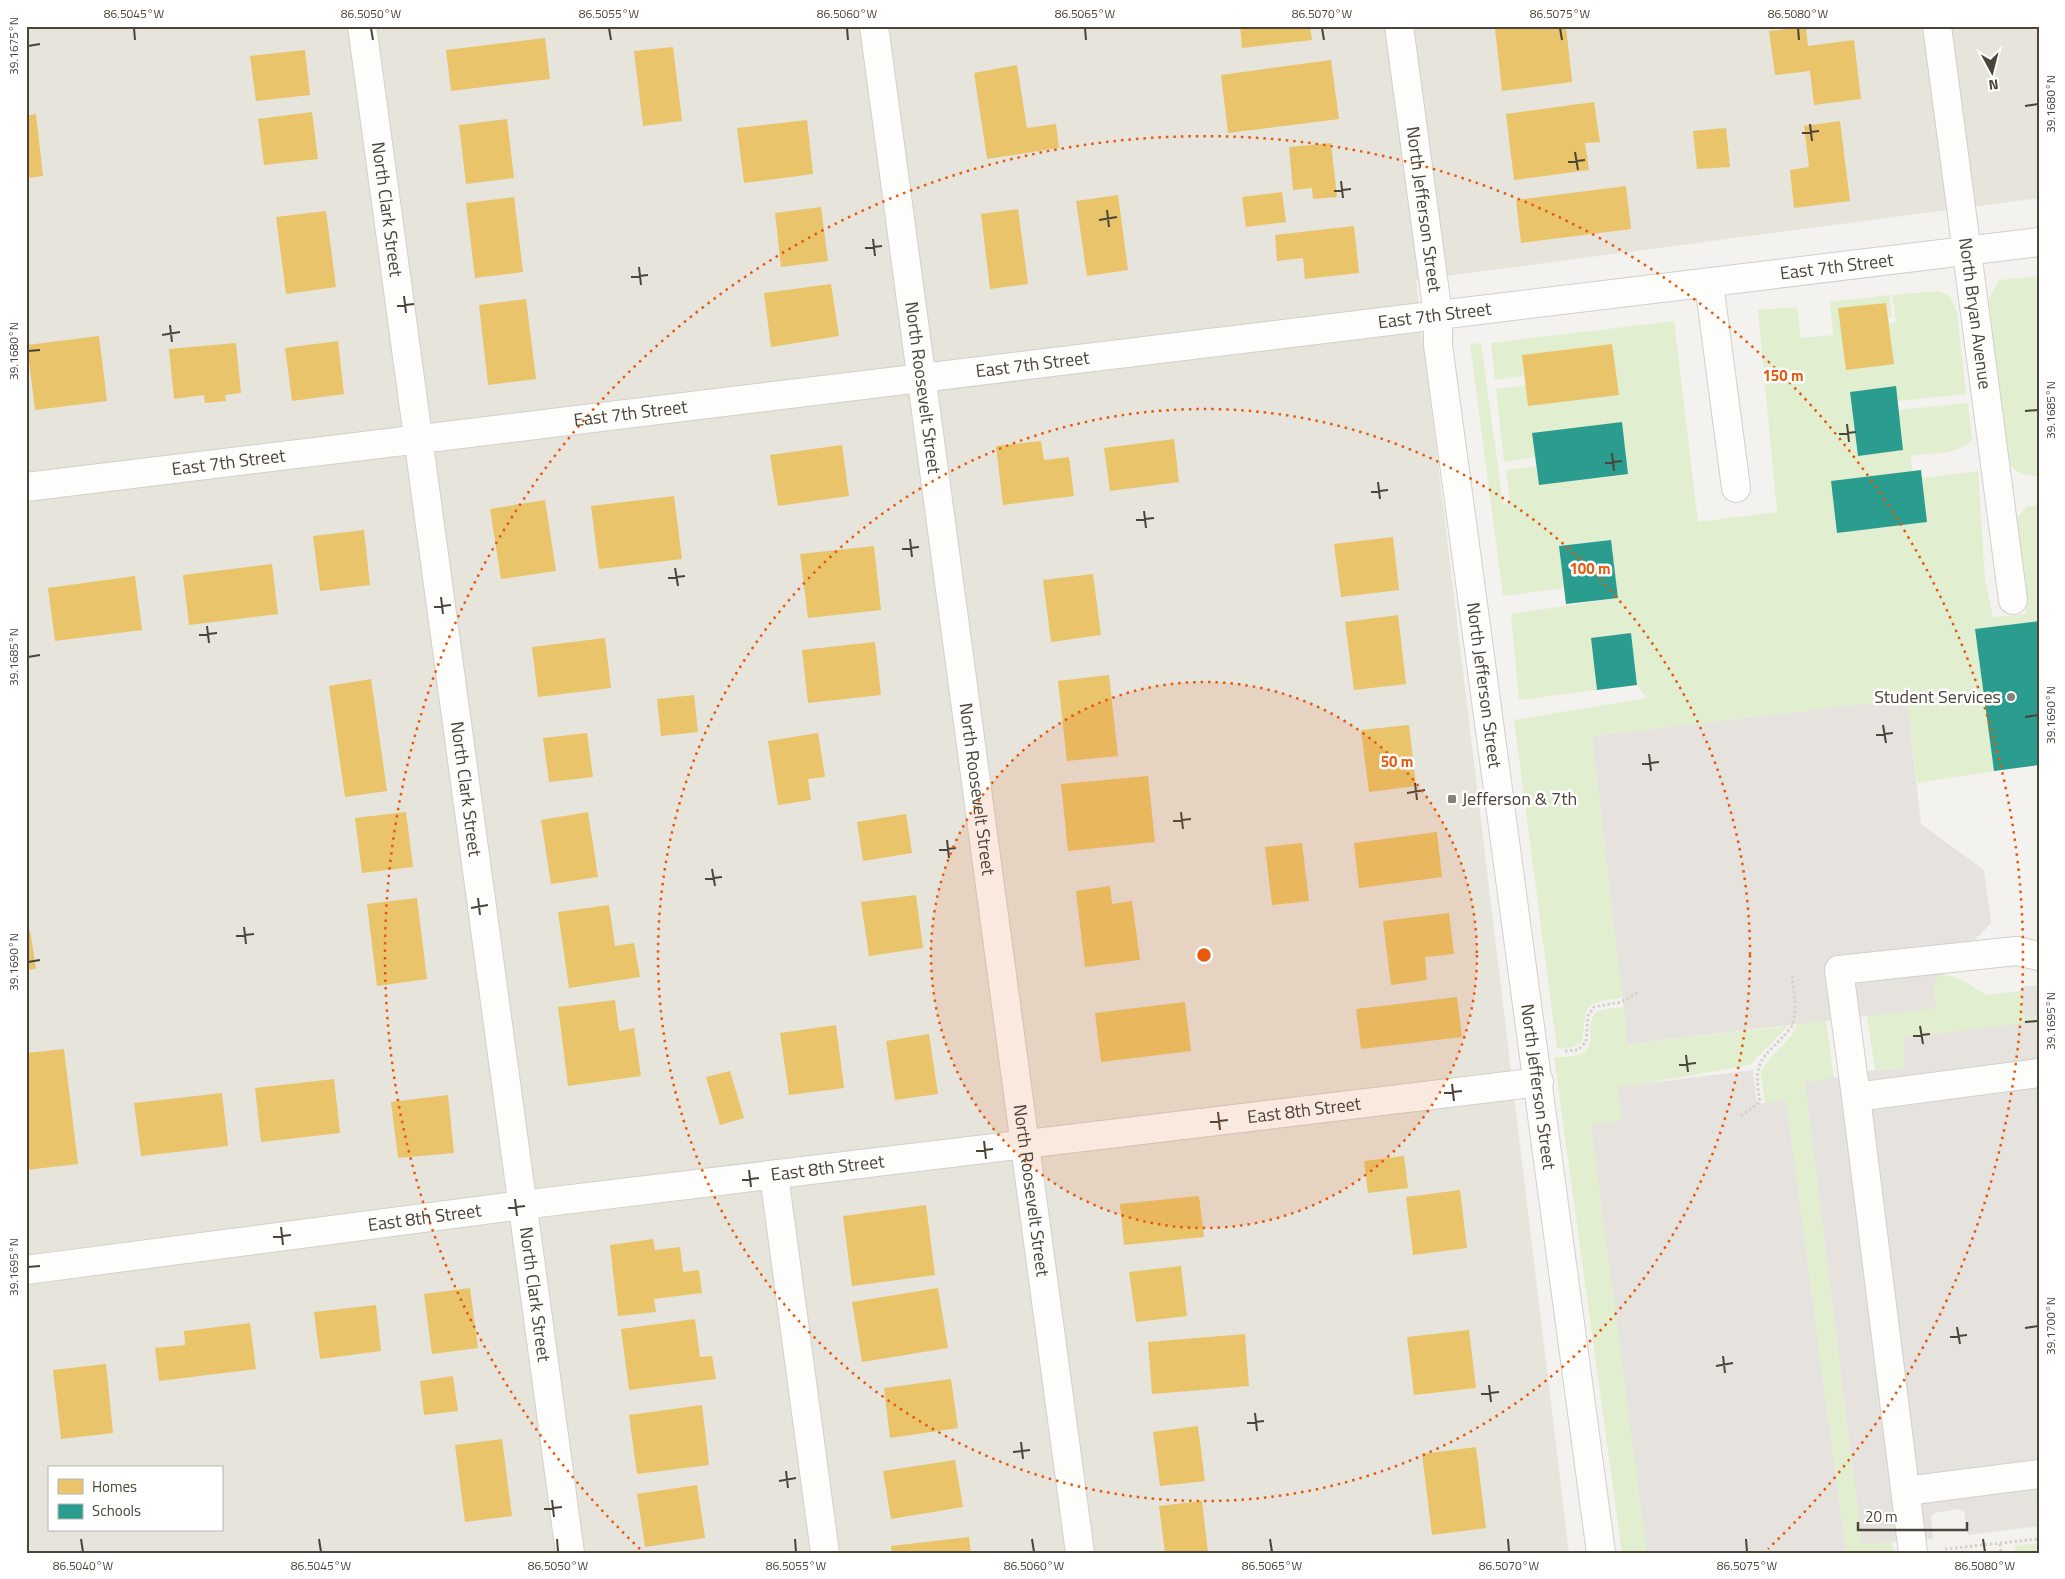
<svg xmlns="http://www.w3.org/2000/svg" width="2065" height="1579" viewBox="0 0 2065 1579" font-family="'Titillium Web',sans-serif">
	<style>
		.residential { fill: #e7e4dc; fill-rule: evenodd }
		.green { fill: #e1eecf }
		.parking { fill: #e6e3df }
		.homes { fill: #e9c46a }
		.schools { fill: #2a9d8f }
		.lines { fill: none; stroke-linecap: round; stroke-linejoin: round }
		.minor-casing { stroke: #d2d0cb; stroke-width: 30 }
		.path { stroke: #d3d2cc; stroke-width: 3; stroke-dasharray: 2.5 2.5; stroke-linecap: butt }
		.minor { stroke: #fdfdfc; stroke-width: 28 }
		.ticks { fill: none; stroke: #4b4439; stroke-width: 2 }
		.ring { fill: none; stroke: #e8590c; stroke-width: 2.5; stroke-dasharray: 2.5 5 }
		.poi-dot { fill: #868178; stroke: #fff; stroke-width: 2 }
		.labels { text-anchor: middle; stroke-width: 5; stroke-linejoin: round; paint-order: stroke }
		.street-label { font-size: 18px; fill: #4b4439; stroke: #fff }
		.poi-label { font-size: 18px; fill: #4b4439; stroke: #fff; text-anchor: end }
		.centre { fill: #e8590c; stroke: #fff; stroke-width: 2.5 }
		.ring-label { font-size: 15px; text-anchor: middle; font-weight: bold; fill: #e8590c; stroke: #fff; stroke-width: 5; stroke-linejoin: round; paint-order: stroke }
		.neatline { fill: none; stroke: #4b4439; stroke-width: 2 }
		.ticks-label { font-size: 12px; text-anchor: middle; fill: #4b4439 }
	</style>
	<rect width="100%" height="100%" fill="#f4f2ee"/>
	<path class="residential" d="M 26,26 L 2039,26 L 2039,198 L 1416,280 L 1569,1553 L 26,1553 ZM 49,1468 L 221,1468 L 221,1530 L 49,1530 Z"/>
	<g class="green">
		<path d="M 2039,276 L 2039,476 C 2022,476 2013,472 2005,456 L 1989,299 L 1999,280 Z"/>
		<path d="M 1940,291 L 1950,297 L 1957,313 L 1966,394 L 1897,401 L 1895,386 L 1850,392 L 1858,455 L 1903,450 L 1899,410 L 1968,403 L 1972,440 C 1959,455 1929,453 1911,456 L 1912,471 L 1831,481 L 1837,533 L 1927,522 L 1922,478 L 1978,471 L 1985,581 L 1993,617 L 2026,614 L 2015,519 L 2028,506 L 2039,505 L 2039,621 L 1975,630 L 1994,771 L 1917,783 L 1907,699 L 1592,736 L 1623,998 C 1610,1000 1593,1000 1586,1011 L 1582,1041 L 1573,1047 L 1557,1049 L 1514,720 L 1647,698 L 1637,685 L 1631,633 L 1591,638 L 1597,690 L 1519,700 L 1511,614 L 1618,598 L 1611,540 L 1559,546 L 1564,588 L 1503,596 L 1470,344 L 1481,343 L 1503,504 L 1510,503 L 1506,470 L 1536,466 L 1539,485 L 1628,474 L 1622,423 L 1535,457 L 1504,462 L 1496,389 L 1526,385 L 1528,406 L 1618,395 L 1612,344 L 1522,355 L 1524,376 L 1495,380 L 1491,343 L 1674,321 L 1698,522 L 1777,512 L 1758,310 L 1797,307 L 1801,338 L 1833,335 L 1830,302 L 1889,295 L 1892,317 L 1888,318 L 1886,303 L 1839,309 L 1894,364 L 1889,324 L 1896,322 L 1892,295 Z"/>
		<polygon points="1941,974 1960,979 1986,995 2022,991 2025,1017 2039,1016 2039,1021 1903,1039 1906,1069 1875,1070 1864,996 1935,1008 1933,983"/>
		<polygon points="1824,1004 1834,1079 1805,1083 1862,1543 1891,1539 1894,1553 1846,1553 1786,1101 1765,1103 1761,1075 1761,1071 1768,1061 1792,1035 1799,1020"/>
		<path d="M 1624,1007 L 1629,1044 L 1780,1027 L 1789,1022 L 1786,1028 L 1750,1065 L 1618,1088 L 1622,1120 L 1649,1553 L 1622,1553 L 1554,1057 C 1562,1057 1571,1057 1578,1055 C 1601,1048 1582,1022 1597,1012 C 1603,1008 1616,1008 1624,1007 Z"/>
		<polygon points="2039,1543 2039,1553 2016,1553 2015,1546"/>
	</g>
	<g class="parking">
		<polygon points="1907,699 1921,824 1984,870 1991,923 1933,983 1936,1008 1628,1044 1592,736"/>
		<polygon points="2039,985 2039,1016 2025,1017 2021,987"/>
		<polygon points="2039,1021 2039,1526 1968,1535 1964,1511 1958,1509 1935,1513 1931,1516 1933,1539 1862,1544 1805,1083 1875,1070 1905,1069 1903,1038"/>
		<polygon points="1753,1070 1757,1104 1786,1100 1846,1553 1647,1553 1591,1124 1622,1120 1617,1087"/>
	</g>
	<g class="homes">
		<polygon points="1240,26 1310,26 1312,40 1242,48"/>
		<polygon points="1520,26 1566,26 1572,82 1502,91 1495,29"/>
		<polygon points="1806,27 1808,46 1854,40 1861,99 1814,105 1810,71 1775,75 1769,31"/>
		<polygon points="545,38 550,79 451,91 446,50"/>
		<polygon points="673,47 682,121 643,126 634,51"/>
		<polygon points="305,50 310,95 256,101 250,56"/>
		<polygon points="1331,60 1339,119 1228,133 1221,75"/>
		<polygon points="1017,65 1027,128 1056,124 1059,148 987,159 974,73"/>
		<polygon points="1594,102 1600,142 1585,143 1589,170 1514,180 1506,114"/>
		<polygon points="312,112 318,159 264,165 258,119"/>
		<polygon points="36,114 43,176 26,178 26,116"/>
		<polygon points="507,119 514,178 466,184 459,125"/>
		<polygon points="807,120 813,174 744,183 737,128"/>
		<polygon points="1840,121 1850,201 1794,208 1790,170 1809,167 1804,126"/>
		<polygon points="1726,128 1730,167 1697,169 1693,131"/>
		<polygon points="1331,143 1337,197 1313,199 1312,188 1293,190 1289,147"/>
		<polygon points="1626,186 1631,229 1521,243 1516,200"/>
		<polygon points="1282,192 1286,222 1246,227 1242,197"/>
		<polygon points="1118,195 1128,270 1087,276 1076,201"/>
		<polygon points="514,197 523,272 475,278 466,203"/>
		<polygon points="821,207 828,261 781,267 775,213"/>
		<polygon points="1018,209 1028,284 990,289 981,214"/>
		<polygon points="326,211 336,287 286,294 276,217"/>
		<polygon points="1354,226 1359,273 1305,279 1303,258 1277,261 1275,235"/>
		<polygon points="831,284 839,336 771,347 764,293"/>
		<polygon points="526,299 536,379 488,385 479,305"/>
		<polygon points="1886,303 1894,364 1846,370 1838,308"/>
		<polygon points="99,336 107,401 35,410 27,345"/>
		<polygon points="338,341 344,394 292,401 285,348"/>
		<polygon points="236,343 241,393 225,395 226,401 205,403 204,395 174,399 169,349"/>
		<polygon points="1612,344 1619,395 1528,406 1522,355"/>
		<polygon points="1174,439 1179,482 1110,491 1104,448"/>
		<polygon points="1041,441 1044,460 1069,457 1074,496 1003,505 996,446"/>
		<polygon points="842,445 849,496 778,506 770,455"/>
		<polygon points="674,496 682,559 599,569 591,506"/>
		<polygon points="545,500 556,571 501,579 490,509"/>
		<polygon points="364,530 370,585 320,591 313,536"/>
		<polygon points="1393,537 1399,590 1341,597 1334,544"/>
		<polygon points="874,546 881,610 808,618 800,554"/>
		<polygon points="272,564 278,614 189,625 183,575"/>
		<polygon points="1093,574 1101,635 1051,642 1043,580"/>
		<polygon points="135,576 142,630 55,641 48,588"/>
		<polygon points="1398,615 1406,684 1354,690 1345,622"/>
		<polygon points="605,638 611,688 538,697 532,647"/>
		<polygon points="875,642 881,695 808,703 802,650"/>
		<polygon points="1109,675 1118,756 1067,761 1058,681"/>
		<polygon points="371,679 387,791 345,797 329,686"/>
		<polygon points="694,695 698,732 661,736 657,699"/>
		<polygon points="1409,725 1416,786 1369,792 1361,730"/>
		<polygon points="587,733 593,777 549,782 543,738"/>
		<polygon points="818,733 825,777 808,779 811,800 778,805 768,741"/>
		<polygon points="1148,776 1155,842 1068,851 1061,784"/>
		<polygon points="406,812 413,867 362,873 355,818"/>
		<polygon points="588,812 598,877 551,884 541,820"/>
		<polygon points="906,814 912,853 863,861 857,822"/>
		<polygon points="1437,832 1442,877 1359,888 1354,843"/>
		<polygon points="1302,843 1309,901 1272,905 1265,847"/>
		<polygon points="1110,886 1112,904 1132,901 1140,960 1085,967 1076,891"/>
		<polygon points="916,895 923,948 869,956 861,902"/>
		<polygon points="417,898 427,979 377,986 367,904"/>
		<polygon points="609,905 615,946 634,943 640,977 569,988 558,912"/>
		<polygon points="1449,913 1454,954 1425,957 1427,980 1391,985 1383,921"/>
		<polygon points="30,930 36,969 26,970 26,931"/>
		<polygon points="1457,997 1462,1037 1361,1049 1356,1009"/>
		<polygon points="615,1000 619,1031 634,1028 641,1076 568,1086 558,1007"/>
		<polygon points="1185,1002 1191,1051 1101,1062 1095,1013"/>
		<polygon points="836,1025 844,1088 789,1095 780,1033"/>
		<polygon points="929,1034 938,1094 895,1100 886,1041"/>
		<polygon points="64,1049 78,1164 26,1170 26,1053"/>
		<polygon points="730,1071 744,1118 720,1125 706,1077"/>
		<polygon points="334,1079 340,1133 261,1142 255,1088"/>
		<polygon points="222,1093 228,1146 141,1156 134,1103"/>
		<polygon points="448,1095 454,1153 398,1158 391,1102"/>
		<polygon points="1404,1156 1408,1188 1368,1193 1364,1161"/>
		<polygon points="1460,1190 1467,1248 1413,1255 1406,1197"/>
		<polygon points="1199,1196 1204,1237 1124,1245 1120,1204"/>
		<polygon points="926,1205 935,1275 852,1286 843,1216"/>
		<polygon points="653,1239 655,1250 680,1247 683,1272 699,1270 702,1293 654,1299 656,1312 618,1316 610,1245"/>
		<polygon points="1181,1266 1187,1316 1136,1322 1129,1272"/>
		<polygon points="470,1288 478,1348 432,1354 424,1294"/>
		<polygon points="938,1288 948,1348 862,1362 852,1302"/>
		<polygon points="376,1305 381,1351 320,1359 314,1312"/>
		<polygon points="695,1319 700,1357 712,1356 716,1379 629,1390 621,1329"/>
		<polygon points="250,1323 256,1369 159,1381 155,1348 185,1345 184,1331"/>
		<polygon points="1469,1330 1476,1388 1414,1395 1407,1337"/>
		<polygon points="1245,1334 1249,1386 1152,1394 1148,1342"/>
		<polygon points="106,1364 113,1433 61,1439 53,1370"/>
		<polygon points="453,1376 458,1411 424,1415 420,1381"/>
		<polygon points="951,1379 958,1428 890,1438 884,1388"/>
		<polygon points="702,1405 709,1465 637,1474 629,1415"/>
		<polygon points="1198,1426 1205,1481 1160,1486 1153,1432"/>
		<polygon points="502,1439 512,1516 465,1522 455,1445"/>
		<polygon points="1476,1447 1486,1528 1432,1535 1422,1454"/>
		<polygon points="955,1460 963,1507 891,1519 883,1471"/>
		<polygon points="697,1485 705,1538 645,1547 637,1494"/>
		<polygon points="1202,1501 1208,1553 1165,1553 1159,1506"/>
		<polygon points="969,1537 971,1553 892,1553 891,1546"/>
	</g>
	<g class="schools">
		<polygon points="1896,386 1903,450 1858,456 1850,392"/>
		<polygon points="1622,422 1628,474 1539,485 1532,433"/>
		<polygon points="1921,470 1927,522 1837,533 1831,481"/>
		<polygon points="1611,540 1618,598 1566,604 1559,546"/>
		<polygon points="2039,621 2039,765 1994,771 1975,629"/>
		<polygon points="1631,633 1637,685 1597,690 1591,638"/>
	</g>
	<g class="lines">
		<g class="minor-casing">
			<g id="minor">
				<path id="s1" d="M 362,26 L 570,1553"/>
				<path id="s2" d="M 874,26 L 1080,1553"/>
				<path id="s3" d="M 1399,26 L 1438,315 L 1438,345 L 1601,1553"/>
				<path id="s4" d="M 1937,26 L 2013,600"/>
				<polyline points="1709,283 1736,488"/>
				<path id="s5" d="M 26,487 L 2039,242"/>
				<polyline points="1856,1097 1839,970 2016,951 2039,956"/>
				<polyline points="774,1175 825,1553"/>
				<path id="s6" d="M 26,1270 L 522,1205 L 1539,1082"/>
				<polyline points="1906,1491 2039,1474"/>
				<polyline points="1913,1553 1856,1097 2039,1073"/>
			</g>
		</g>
		<g class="path">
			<polyline points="1565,1051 1578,1050 1586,1042 1588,1016 1594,1007 1621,1002 1639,992"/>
			<path d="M 1741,1116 L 1760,1102 C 1752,1057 1763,1060 1791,1028 C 1798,1011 1794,993 1792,976"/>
			<polyline points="2000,1544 2001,1553"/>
			<polyline points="1945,1549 2039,1539"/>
		</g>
		<use href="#minor" class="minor"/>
	</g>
	<path class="ticks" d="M 134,28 L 135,40M 371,28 L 373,40M 609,28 L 611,40M 847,28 L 848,40M 1085,28 L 1086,40M 1322,28 L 1324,40M 1560,28 L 1562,40M 1798,28 L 1799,40M 28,46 L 40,44M 2025,106 L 2038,104M 1810,124 L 1812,141M 1802,133 L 1819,131M 1575,152 L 1578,170M 1568,162 L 1585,160M 1341,181 L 1343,198M 1334,191 L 1351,189M 1107,210 L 1109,227M 1099,220 L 1117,217M 873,239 L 875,256M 865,248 L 882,246M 639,267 L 641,285M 631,277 L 648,275M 404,296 L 406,313M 397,306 L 414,304M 170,325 L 172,342M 162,335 L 180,332M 28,351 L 40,350M 2025,411 L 2038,410M 1847,424 L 1849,442M 1839,434 L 1856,432M 1612,453 L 1614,471M 1605,463 L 1622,461M 1378,482 L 1380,499M 1371,492 L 1388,490M 1144,511 L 1146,528M 1136,520 L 1154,518M 910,539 L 912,557M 902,549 L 919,547M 675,568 L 678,586M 668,578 L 685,576M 441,597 L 443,614M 434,607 L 451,605M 207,626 L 209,643M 199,635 L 217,633M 28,657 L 40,655M 2025,717 L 2038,715M 1883,725 L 1886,743M 1876,735 L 1893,733M 1649,754 L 1651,771M 1642,764 L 1659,762M 1415,783 L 1417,800M 1407,793 L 1425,790M 1181,812 L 1183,829M 1173,821 L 1191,819M 947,840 L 949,858M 939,850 L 956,848M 712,869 L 715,886M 705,879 L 722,877M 478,898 L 480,915M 471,908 L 488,905M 244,927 L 246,944M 236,936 L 254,934M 28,962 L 40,960M 2025,1022 L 2038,1021M 1920,1026 L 1923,1044M 1913,1036 L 1930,1034M 1686,1055 L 1688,1072M 1679,1065 L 1696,1063M 1452,1084 L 1454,1101M 1444,1093 L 1462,1091M 1218,1112 L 1220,1130M 1210,1122 L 1228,1120M 984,1141 L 986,1159M 976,1151 L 993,1149M 749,1170 L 751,1187M 742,1180 L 759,1178M 515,1199 L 517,1216M 508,1208 L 525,1206M 281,1227 L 283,1245M 273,1237 L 291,1235M 28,1267 L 40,1266M 1957,1327 L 1960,1344M 2025,1328 L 2038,1326M 1950,1337 L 1967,1335M 1723,1356 L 1725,1373M 1716,1366 L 1733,1363M 1489,1385 L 1491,1402M 1481,1394 L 1499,1392M 1255,1413 L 1257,1431M 1247,1423 L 1264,1421M 1021,1442 L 1023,1459M 1013,1452 L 1030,1450M 786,1471 L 788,1488M 779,1481 L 796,1478M 552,1500 L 554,1517M 544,1509 L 562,1507M 81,1539 L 83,1552M 319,1539 L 321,1552M 557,1539 L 558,1552M 795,1539 L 796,1552M 1032,1539 L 1034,1552M 1270,1539 L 1272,1552M 1508,1539 L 1509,1552M 1746,1539 L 1747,1552M 1983,1539 L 1985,1552"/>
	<circle cx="1204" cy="955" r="273" fill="#e8590c" fill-opacity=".12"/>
	<g class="ring">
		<circle cx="1204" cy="955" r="273"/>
		<circle cx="1204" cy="955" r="546"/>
		<path d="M640 1549A819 819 0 1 1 1768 1549"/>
	</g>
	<g class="poi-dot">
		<circle cx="2011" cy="697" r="5"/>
		<rect x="1447" y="794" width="10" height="10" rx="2.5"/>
	</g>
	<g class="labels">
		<g class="street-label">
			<text dy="6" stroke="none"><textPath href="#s1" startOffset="185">North Clark Street</textPath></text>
			<text dy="6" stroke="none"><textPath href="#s3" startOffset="185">North Jefferson Street</textPath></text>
			<text dy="6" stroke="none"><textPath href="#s5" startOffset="1824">East 7th Street</textPath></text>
			<text dy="6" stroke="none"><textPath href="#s4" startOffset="290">North Bryan Avenue</textPath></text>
			<text dy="6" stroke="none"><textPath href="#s5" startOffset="1419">East 7th Street</textPath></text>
			<text dy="6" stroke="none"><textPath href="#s5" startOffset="1014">East 7th Street</textPath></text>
			<text dy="6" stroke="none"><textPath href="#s2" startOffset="365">North Roosevelt Street</textPath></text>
			<text dy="6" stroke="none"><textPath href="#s5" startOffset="609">East 7th Street</textPath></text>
			<text dy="6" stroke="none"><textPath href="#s5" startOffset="204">East 7th Street</textPath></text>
			<text dy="6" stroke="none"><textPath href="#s3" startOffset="665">North Jefferson Street</textPath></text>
			<text dy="6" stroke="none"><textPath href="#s2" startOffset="770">North Roosevelt Street</textPath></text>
			<text dy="6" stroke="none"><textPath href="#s1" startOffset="770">North Clark Street</textPath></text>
			<text dy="6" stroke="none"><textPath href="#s3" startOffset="1070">North Jefferson Street</textPath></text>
			<text dy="6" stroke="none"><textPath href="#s6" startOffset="1288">East 8th Street</textPath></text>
			<text dy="6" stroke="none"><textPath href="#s6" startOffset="808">East 8th Street</textPath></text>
			<text dy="6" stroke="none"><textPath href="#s2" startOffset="1175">North Roosevelt Street</textPath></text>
			<text dy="6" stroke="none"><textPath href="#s6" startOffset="402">East 8th Street</textPath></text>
			<text dy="6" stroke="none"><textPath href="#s1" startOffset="1280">North Clark Street</textPath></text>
		</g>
		<g class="poi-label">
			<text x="2001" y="703">Student Services</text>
			<text x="1462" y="805" text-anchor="start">Jefferson &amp; 7th</text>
		</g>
	</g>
	<circle cx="1204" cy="955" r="8" class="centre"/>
	<g class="ring-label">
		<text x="1783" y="381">150 m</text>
		<text x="1590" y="574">100 m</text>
		<text x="1397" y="767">50 m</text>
	</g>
	<rect width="2065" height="1579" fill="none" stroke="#ffffff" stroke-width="55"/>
	<rect x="48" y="1466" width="175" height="65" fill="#ffffff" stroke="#b7b4b0"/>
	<rect x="58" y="1479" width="25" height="15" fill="#e9c46a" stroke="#b7b4b0"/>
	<text x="92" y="1492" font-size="15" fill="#4b4439">Homes</text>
	<rect x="58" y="1504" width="25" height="15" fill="#2a9d8f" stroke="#b7b4b0"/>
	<text x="92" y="1516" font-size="15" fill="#4b4439">Schools</text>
	<g transform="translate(1992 72) rotate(173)" stroke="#ffffff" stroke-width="4" paint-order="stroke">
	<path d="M0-4L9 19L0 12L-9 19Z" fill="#4b4439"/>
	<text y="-8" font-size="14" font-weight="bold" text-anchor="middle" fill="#4b4439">N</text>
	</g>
	<path d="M1858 1522v8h109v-8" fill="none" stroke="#4b4439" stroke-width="2.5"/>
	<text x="1865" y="1522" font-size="15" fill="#4b4439" stroke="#ffffff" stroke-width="4" paint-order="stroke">20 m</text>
	<rect x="28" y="28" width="2010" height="1524" class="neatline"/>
	<g class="ticks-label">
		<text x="134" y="18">86.5045°W</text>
		<text x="371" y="18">86.5050°W</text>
		<text x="609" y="18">86.5055°W</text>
		<text x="847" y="18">86.5060°W</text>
		<text x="1085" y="18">86.5065°W</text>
		<text x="1322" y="18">86.5070°W</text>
		<text x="1560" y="18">86.5075°W</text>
		<text x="1798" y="18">86.5080°W</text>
		<text transform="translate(14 46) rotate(-90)" y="4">39.1675°N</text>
		<text transform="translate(2051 104) rotate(-90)" y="4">39.1680°N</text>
		<text transform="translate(14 351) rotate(-90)" y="4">39.1680°N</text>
		<text transform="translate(2051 410) rotate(-90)" y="4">39.1685°N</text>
		<text transform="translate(14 657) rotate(-90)" y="4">39.1685°N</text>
		<text transform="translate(2051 715) rotate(-90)" y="4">39.1690°N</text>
		<text transform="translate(14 962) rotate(-90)" y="4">39.1690°N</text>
		<text transform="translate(2051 1021) rotate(-90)" y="4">39.1695°N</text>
		<text transform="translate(14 1267) rotate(-90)" y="4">39.1695°N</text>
		<text transform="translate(2051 1326) rotate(-90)" y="4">39.1700°N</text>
		<text x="83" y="1570">86.5040°W</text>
		<text x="321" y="1570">86.5045°W</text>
		<text x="558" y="1570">86.5050°W</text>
		<text x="796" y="1570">86.5055°W</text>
		<text x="1034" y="1570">86.5060°W</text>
		<text x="1272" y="1570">86.5065°W</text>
		<text x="1509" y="1570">86.5070°W</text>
		<text x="1747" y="1570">86.5075°W</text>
		<text x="1985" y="1570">86.5080°W</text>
	</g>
</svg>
